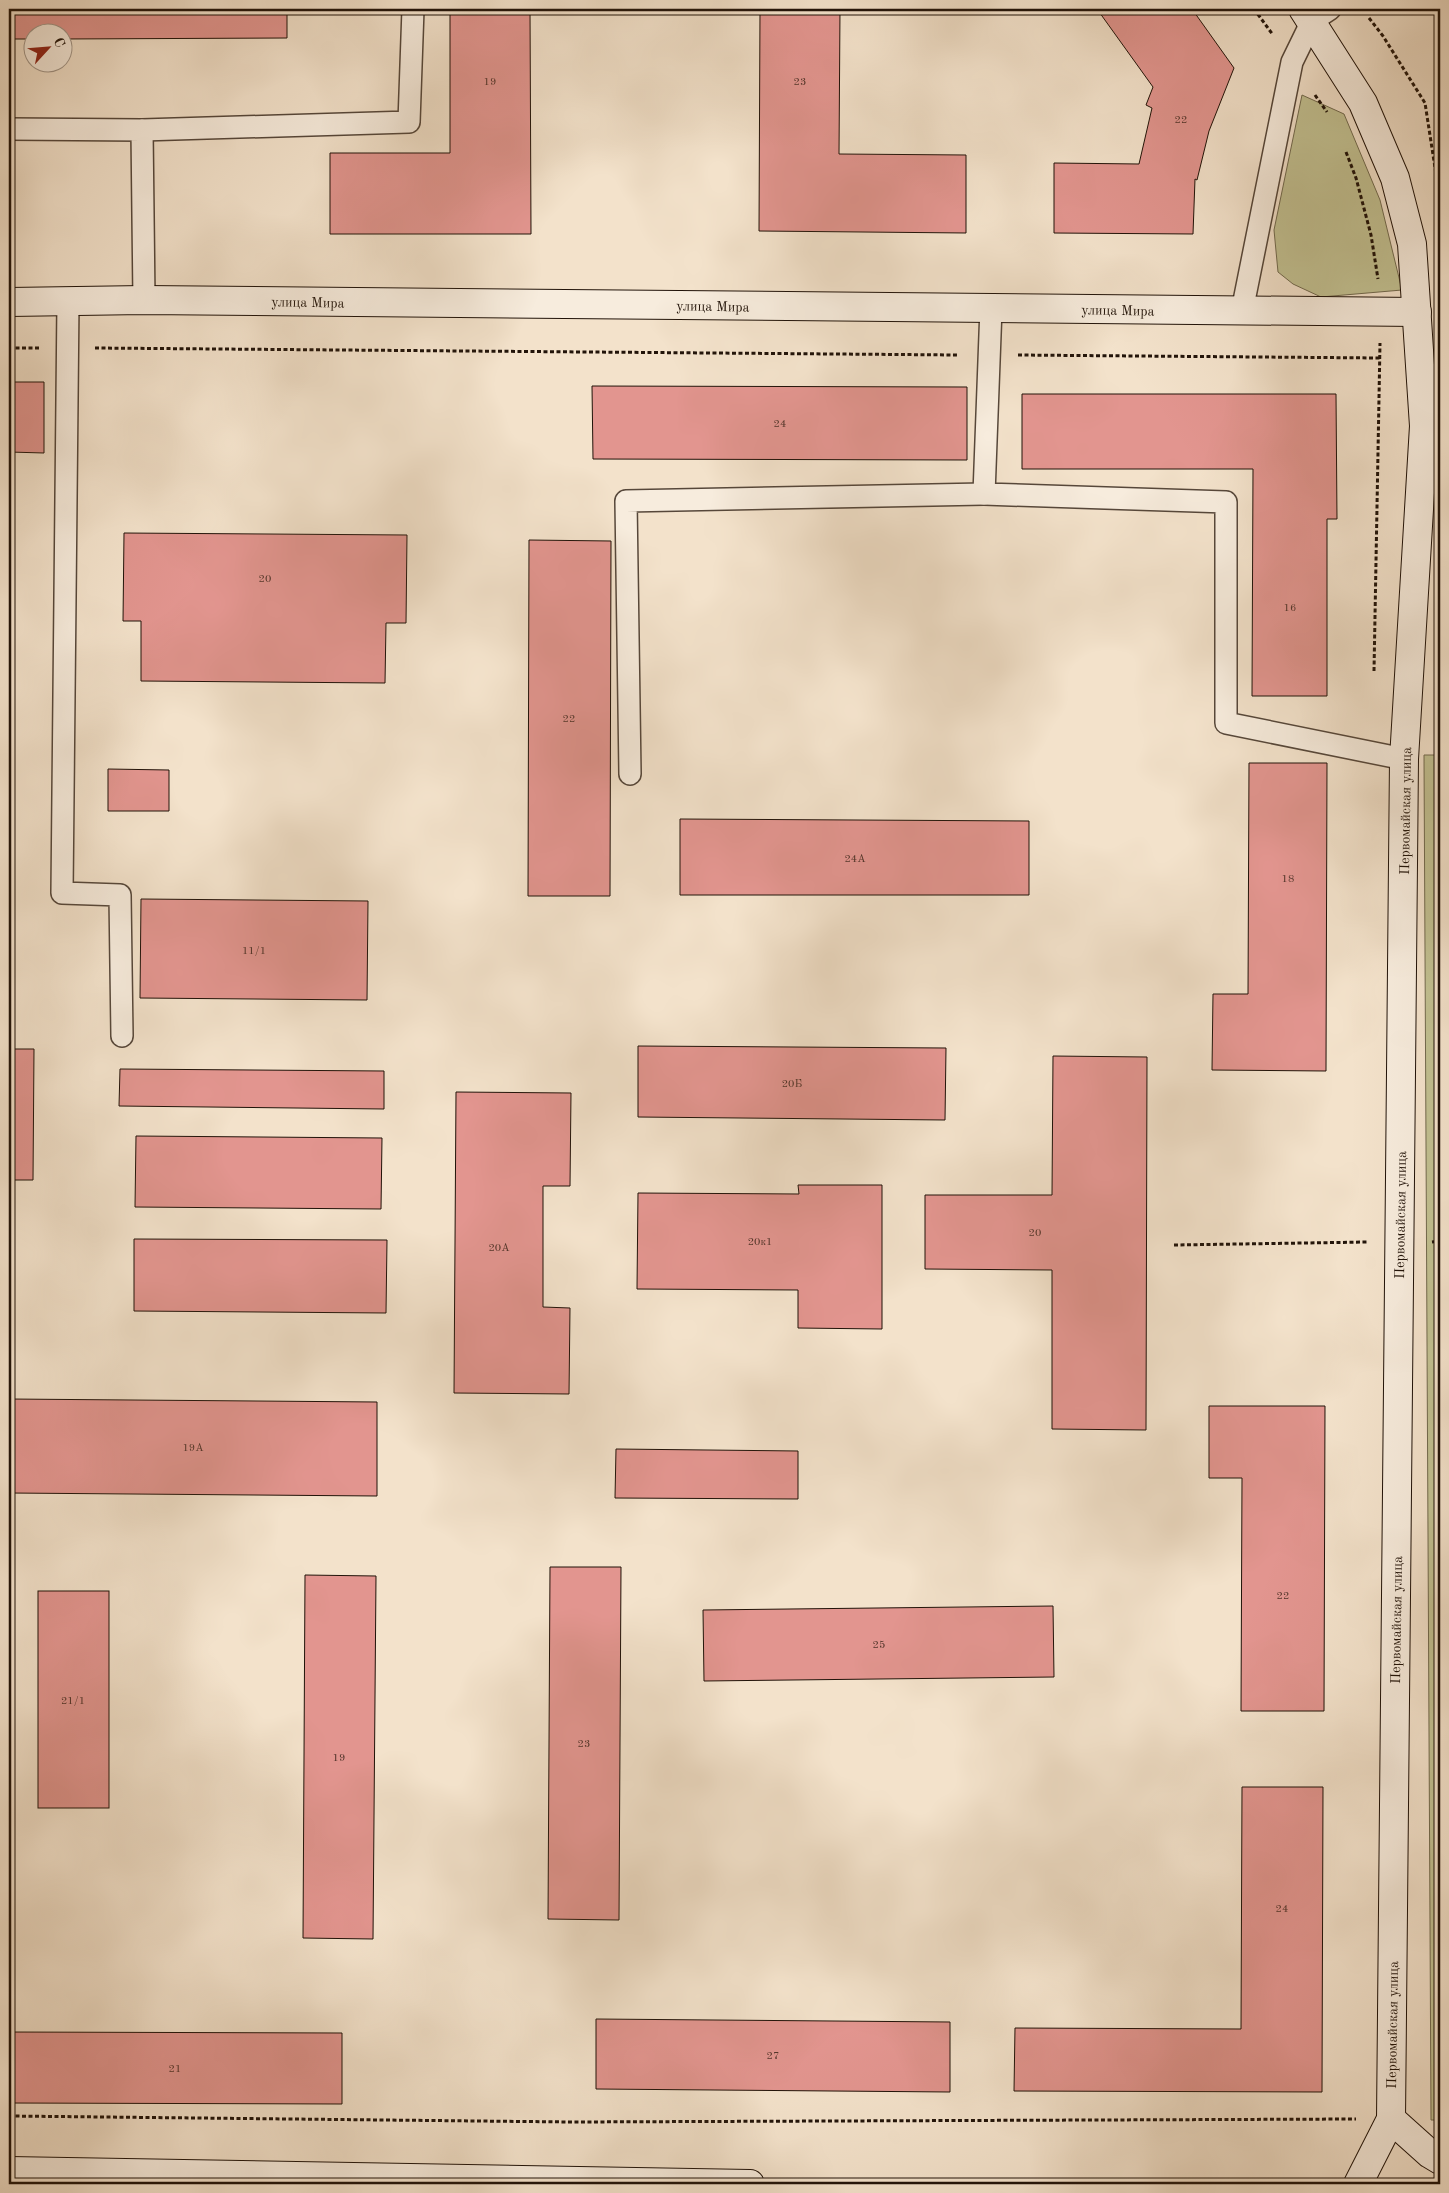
<svg xmlns="http://www.w3.org/2000/svg" width="1449" height="2193" viewBox="0 0 1449 2193" font-family="'Old Standard TT',serif">
	<style>
		.green { fill: #c2c192; stroke: #726a4e }
		.building { fill: #e2958f; stroke: #211309 }
		.lines { fill: none; stroke-linecap: round; stroke-linejoin: round }
		.service-casing { stroke: #56473a; stroke-width: 24 }
		.secondary-casing { stroke: #211309; stroke-width: 30 }
		.path { stroke: #211309; stroke-width: 3; stroke-dasharray: 4 2.5; stroke-linecap: butt }
		.service { stroke: #f7ecdd; stroke-width: 21 }
		.secondary { stroke: #f7ecdd; stroke-width: 28 }
		.labels { text-anchor: middle; stroke-width: 4; stroke-linejoin: round; paint-order: stroke }
		.number-label { font-size: 11px; fill: #51342a }
		.street-label { font-size: 14px; fill: #211309; stroke: #f7ecdd }
	</style>
	<rect width="100%" height="100%" fill="#f3e2cb"/>
	<filter id="stains"><feTurbulence type="fractalNoise" baseFrequency=".004" numOctaves="4"/><feColorMatrix values="0 0 0 0 .2 0 0 0 0 .09 0 0 0 0 .02 0 0 0 .5 -.17"/></filter>
	<radialGradient id="worn" r=".72"><stop offset=".6" stop-color="#630" stop-opacity="0"/><stop offset="1" stop-color="#630" stop-opacity=".3"/></radialGradient>
	<g class="green">
		<polygon points="1302,95 1344,114 1380,200 1402,290 1321,297 1293,284 1278,272 1274,230"/>
		<polygon points="1424,755 1440,755 1440,2120 1431,2120"/>
	</g>
	<g class="building">
		<polygon points="9,9 287,9 287,38 62,39 62,32 32,32 32,39 9,39"/>
		<polygon points="450,9 530,9 531,234 330,234 330,153 450,153"/>
		<polygon points="760,9 840,9 839,154 966,155 966,233 759,231"/>
		<polygon points="1097,9 1192,9 1234,68 1209,131 1197,180 1195,179 1193,234 1054,233 1054,163 1139,164 1152,108 1146,105 1153,87"/>
		<polygon points="9,382 44,382 44,453 9,452"/>
		<polygon points="592,386 967,387 967,460 593,459"/>
		<polygon points="1022,394 1336,394 1337,519 1327,519 1327,696 1252,696 1253,469 1022,469"/>
		<polygon points="124,533 407,535 406,623 386,623 385,683 141,681 141,621 123,621"/>
		<polygon points="529,540 611,541 610,896 528,896"/>
		<polygon points="1249,763 1327,763 1326,1071 1212,1070 1213,994 1248,994"/>
		<polygon points="108,769 169,770 169,811 108,811"/>
		<polygon points="680,819 1029,821 1029,895 680,895"/>
		<polygon points="141,899 368,901 367,1000 140,998"/>
		<polygon points="638,1046 946,1048 945,1120 638,1117"/>
		<polygon points="9,1049 34,1049 33,1180 9,1180"/>
		<polygon points="1053,1056 1147,1057 1146,1430 1052,1429 1052,1270 925,1269 925,1195 1052,1195"/>
		<polygon points="120,1069 384,1071 384,1109 119,1106"/>
		<polygon points="456,1092 571,1093 570,1186 543,1186 543,1307 570,1308 569,1394 454,1393"/>
		<polygon points="136,1136 382,1138 381,1209 135,1207"/>
		<polygon points="798,1185 882,1185 882,1329 798,1328 798,1290 637,1289 638,1193 799,1194"/>
		<polygon points="134,1239 387,1240 386,1313 134,1311"/>
		<polygon points="9,1399 377,1402 377,1496 9,1493"/>
		<polygon points="1209,1406 1325,1406 1324,1711 1241,1711 1242,1478 1209,1478"/>
		<polygon points="616,1449 798,1451 798,1499 615,1498"/>
		<polygon points="550,1567 621,1567 619,1920 548,1919"/>
		<polygon points="305,1575 376,1576 373,1939 303,1938"/>
		<rect x="38" y="1591" width="71" height="217"/>
		<polygon points="1053,1606 1054,1677 704,1681 703,1610"/>
		<polygon points="1242,1787 1323,1787 1322,2092 1014,2091 1015,2028 1241,2029"/>
		<polygon points="596,2019 950,2022 950,2092 596,2089"/>
		<polygon points="9,2032 342,2033 342,2104 9,2103"/>
	</g>
	<g class="lines">
		<g class="service-casing">
			<g id="service">
				<polyline points="9,129 142,130 144,300"/>
				<polyline points="142,130 409,122 413,9"/>
				<polyline points="68,301 62,893 120,895 122,1036"/>
				<polyline points="991,308 984,494 1226,502 1226,723 1404,759"/>
				<polyline points="1242,311 1292,62 1312,21 1330,9"/>
				<polyline points="630,774 626,501 984,494"/>
			</g>
		</g>
		<g class="secondary-casing">
			<g id="secondary">
				<polyline points="1303,9 1363,103 1395,178 1412,244 1424,426 1404,759 1391,2119 1358,2184"/>
				<polyline points="9,302 144,300 1417,312"/>
				<polyline points="1391,2119 1430,2154 1440,2160"/>
				<polyline points="9,2171 750,2184"/>
			</g>
		</g>
		<g class="path">
			<polyline points="1254,9 1273,35"/>
			<polyline points="1369,18 1383,36 1425,103 1440,200"/>
			<polyline points="1315,95 1327,112"/>
			<polyline points="1346,152 1356,178 1371,235 1378,279"/>
			<polyline points="9,348 39,348"/>
			<polyline points="95,348 959,355"/>
			<polyline points="1018,355 1380,358"/>
			<polyline points="1374,671 1380,343"/>
			<polyline points="1432,1242 1440,1241"/>
			<polyline points="1174,1245 1368,1242"/>
			<polyline points="9,2116 572,2122 1356,2119"/>
		</g>
		<use href="#service" class="service"/>
		<use href="#secondary" class="secondary"/>
	</g>
	<g class="labels">
		<g class="number-label">
			<text x="490" y="85">19</text>
			<text x="800" y="85">23</text>
			<text x="1181" y="123">22</text>
			<text x="780" y="427">24</text>
			<text x="265" y="582">20</text>
			<text x="1290" y="611">16</text>
			<text x="569" y="722">22</text>
			<text x="855" y="862">24А</text>
			<text x="1288" y="882">18</text>
			<text x="254" y="954">11/1</text>
			<text x="792" y="1087">20Б</text>
			<text x="1035" y="1236">20</text>
			<text x="760" y="1245">20к1</text>
			<text x="499" y="1251">20А</text>
			<text x="193" y="1451">19А</text>
			<text x="1283" y="1599">22</text>
			<text x="879" y="1648">25</text>
			<text x="73" y="1704">21/1</text>
			<text x="584" y="1747">23</text>
			<text x="339" y="1761">19</text>
			<text x="1282" y="1912">24</text>
			<text x="773" y="2059">27</text>
			<text x="175" y="2072">21</text>
		</g>
		<g class="street-label">
			<text transform="translate(308 302) rotate(1)" y="5">улица Мира</text>
			<text transform="translate(713 306) rotate(1)" y="5">улица Мира</text>
			<text transform="translate(1118 310) rotate(1)" y="5">улица Мира</text>
			<text transform="translate(1405 811) rotate(-89)" y="5">Первомайская улица</text>
			<text transform="translate(1400 1215) rotate(-89)" y="5">Первомайская улица</text>
			<text transform="translate(1396 1620) rotate(-89)" y="5">Первомайская улица</text>
			<text transform="translate(1392 2025) rotate(-89)" y="5">Первомайская улица</text>
		</g>
	</g>
	<rect width="1449" height="2193" fill="none" stroke="#f3e2cb" stroke-width="30"/>
	<rect x="10" y="10" width="1429" height="2173" fill="none" stroke="#211309" stroke-width="2.5"/>
	<rect x="15" y="15" width="1419" height="2163" fill="none" stroke="#211309"/>
	<g transform="translate(48 48) rotate(64)"><circle r="24" fill="#f7ecdd" stroke="#a19588"/>
	<path d="M0-4L9 19L0 12L-9 19Z" fill="#8f2418"/>
	<text y="-8" font-size="14" font-weight="bold" text-anchor="middle" fill="#211309">С</text>
	</g>
	<rect width="100%" height="100%" filter="url(#stains)"/>
	<rect width="100%" height="100%" fill="url(#worn)"/>
</svg>
